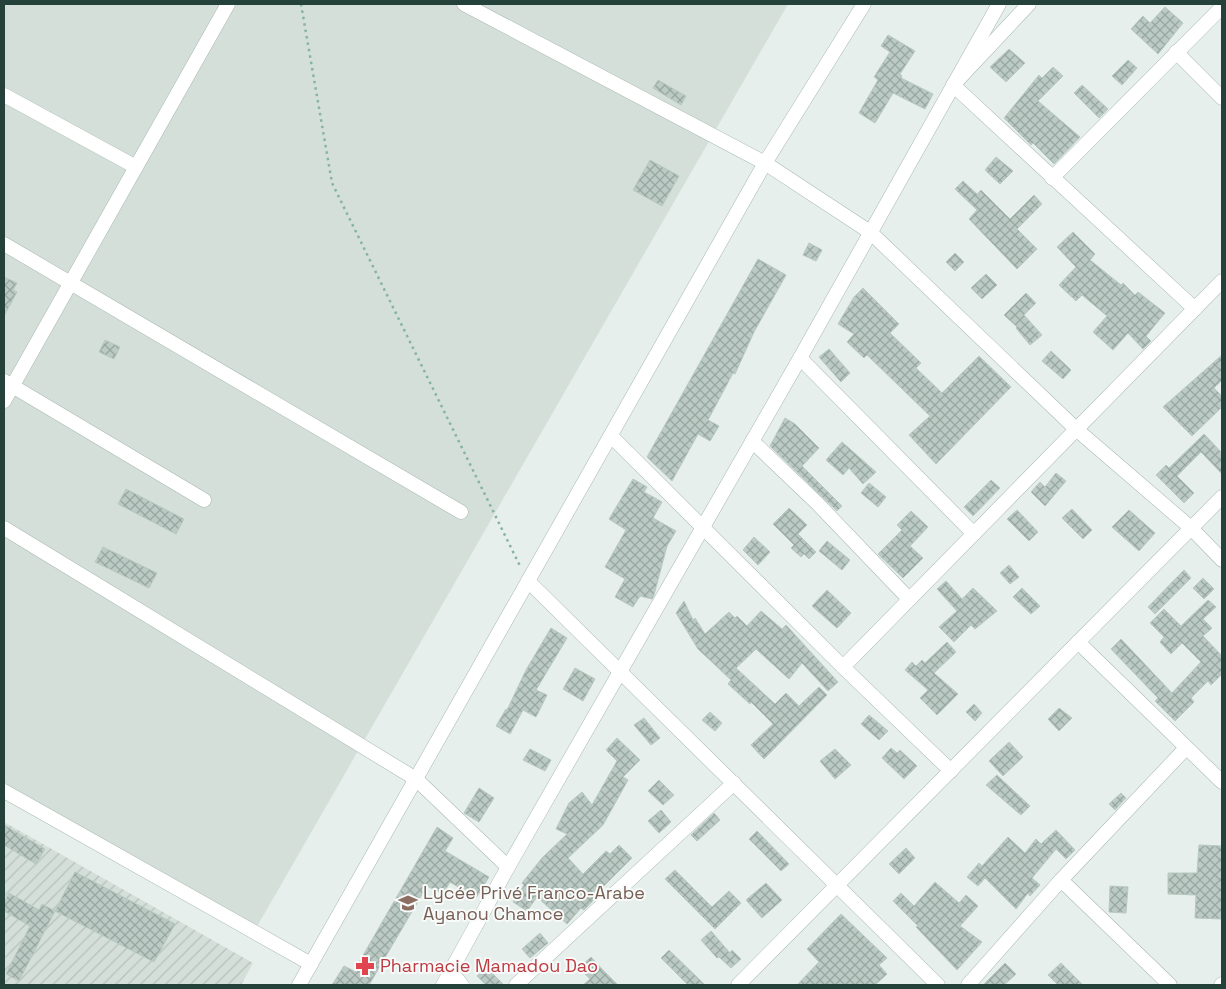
<svg xmlns="http://www.w3.org/2000/svg" width="1226" height="989" viewBox="0 0 1226 989" font-family="'Space Grotesk',sans-serif">
	<style>
		.built { fill: #d4dfda }
		.industrial { fill: url(#industrial-furrows) }
		.building { fill: url(#building-cross-hatch); stroke: #b8c9c2 }
		.lines { fill: none; stroke-linecap: round; stroke-linejoin: round }
		.minor-casing { stroke: #a8b8b2; stroke-width: 15 }
		.path { stroke: #86b3a5; stroke-width: 2.5; stroke-dasharray: 2.5 4; stroke-linecap: butt }
		.minor { stroke: #fff; stroke-width: 14 }
		.labels { text-anchor: middle; stroke-width: 4; stroke-linejoin: round; paint-order: stroke }
		.education-label { font-size: 18px; fill: #785e54; stroke: #f7fbf9; text-anchor: start }
		.health-label { font-size: 18px; fill: #be3a42; stroke: #f7fbf9; text-anchor: start }
	</style>
	<defs>
		<pattern id="industrial-furrows" width="10" height="10" patternUnits="userSpaceOnUse" patternTransform="scale(1.25)"><rect width="10" height="10" fill="#d4dfda"/><path d="M-1 1l2-2M0 10L10 0M9 11l2-2" fill="none" stroke="#b6c1bc"/></pattern>
		<pattern id="building-cross-hatch" width="8" height="8" patternUnits="userSpaceOnUse" patternTransform="scale(1.25)"><rect width="8" height="8" fill="#bbcac4"/><path d="M0 0l8 8M0 8l8-8" fill="none" stroke="#98a6a0"/></pattern>
	</defs>
	<rect width="100%" height="100%" fill="#e6efeb"/>
	<polygon class="built" points="4,4 788,4 255,930 4,791"/>
	<polygon class="industrial" points="4,822 253,963 241,985 4,985"/>
	<g class="building">
		<polygon points="1165,7 1183,23 1158,54 1131,29 1143,16 1150,23"/>
		<polygon points="888,35 915,51 900,74 902,76 901,78 933,94 925,109 893,93 875,123 859,113 878,80 874,77 890,52 881,46"/>
		<polygon points="1009,49 1025,63 1006,82 990,67"/>
		<polygon points="1128,60 1137,68 1122,85 1112,76"/>
		<polygon points="1053,67 1063,76 1038,101 1080,137 1054,164 1033,143 1031,145 1004,118 1039,75 1042,78"/>
		<polygon points="658,80 686,96 681,105 653,88"/>
		<polygon points="1082,85 1108,109 1099,118 1074,93"/>
		<polygon points="996,157 1013,171 1000,184 985,170"/>
		<polygon points="650,160 679,176 662,206 633,190"/>
		<polygon points="963,181 977,194 981,190 1010,219 1034,195 1042,204 1017,229 1037,249 1017,269 969,219 977,210 955,189"/>
		<polygon points="1073,232 1095,254 1090,260 1121,285 1123,283 1135,295 1138,292 1165,313 1146,336 1151,341 1143,349 1128,333 1113,350 1093,332 1107,316 1082,295 1076,301 1059,285 1076,267 1057,247"/>
		<polygon points="809,243 822,250 816,261 803,255"/>
		<polygon points="955,253 964,262 955,271 946,262"/>
		<polygon points="758,259 786,275 754,332 735,374 733,373 708,420 719,426 710,441 698,434 672,481 647,457"/>
		<polygon points="986,274 997,285 982,299 971,288"/>
		<polygon points="4,277 17,283 13,290 17,292 4,316"/>
		<polygon points="863,288 899,324 890,333 921,363 916,368 942,393 979,356 1011,387 936,464 909,435 930,416 867,355 864,358 847,342 854,334 838,324 854,297"/>
		<polygon points="1026,293 1036,303 1024,315 1042,335 1030,345 1016,328 1017,327 1004,315"/>
		<polygon points="105,340 120,347 114,359 99,352"/>
		<polygon points="829,349 850,373 841,382 819,357"/>
		<polygon points="1051,351 1071,370 1063,379 1042,361"/>
		<polygon points="1222,355 1222,380 1214,388 1222,396 1222,407 1192,436 1163,407"/>
		<polygon points="785,418 795,424 819,448 802,466 842,506 837,511 770,446"/>
		<polygon points="1204,434 1222,453 1222,474 1201,452 1177,476 1194,493 1184,503 1156,475 1166,465 1169,468"/>
		<polygon points="842,442 876,472 863,484 849,468 843,475 826,460"/>
		<polygon points="1056,473 1066,481 1045,506 1031,492 1040,482 1045,487"/>
		<polygon points="633,479 647,487 644,492 662,502 653,518 676,531 667,546 654,595 652,599 640,596 633,607 615,597 625,579 605,567 626,530 609,519"/>
		<polygon points="991,480 1000,488 973,516 964,507"/>
		<polygon points="869,483 886,497 878,507 861,493"/>
		<polygon points="126,489 184,519 176,534 118,504"/>
		<polygon points="789,508 807,525 798,534 816,552 809,559 804,554 801,557 791,548 794,545 773,524"/>
		<polygon points="1072,509 1092,530 1083,539 1062,518"/>
		<polygon points="1017,510 1038,532 1029,541 1007,519"/>
		<polygon points="1129,510 1155,533 1139,551 1112,527"/>
		<polygon points="911,511 928,527 910,546 923,558 903,578 878,554 902,530 897,525"/>
		<polygon points="754,537 770,552 758,565 743,550"/>
		<polygon points="827,541 850,560 842,570 819,551"/>
		<polygon points="103,547 157,573 149,588 95,562"/>
		<polygon points="1009,565 1019,577 1010,584 1000,573"/>
		<polygon points="1184,570 1191,578 1155,614 1148,607"/>
		<polygon points="1203,578 1214,589 1204,599 1193,588"/>
		<polygon points="946,581 962,599 973,588 997,611 975,629 971,625 954,642 939,627 957,611 937,589"/>
		<polygon points="1022,588 1040,606 1031,614 1013,597"/>
		<polygon points="827,590 851,613 837,628 812,606"/>
		<polygon points="1208,600 1216,607 1203,619 1212,628 1203,636 1222,656 1222,674 1211,685 1208,681 1191,698 1194,702 1175,721 1155,701 1158,698 1111,649 1121,639 1172,693 1201,662 1182,643 1171,654 1160,642 1164,637 1150,623 1164,609 1181,626"/>
		<polygon points="684,601 693,620 695,618 705,634 729,612 735,618 737,616 747,626 761,611 782,629 786,625 838,682 828,691 802,663 789,679 756,649 736,668 775,704 786,693 799,706 819,687 827,695 764,759 751,745 773,724 751,702 750,704 728,684 731,680 698,649 676,613"/>
		<polygon points="551,628 567,638 536,690 547,695 536,717 523,710 510,734 496,726 506,709 507,710 526,670"/>
		<polygon points="947,642 956,652 934,673 958,694 937,715 920,698 928,690 905,670 912,662 916,666 922,660 925,663"/>
		<polygon points="575,668 595,679 583,701 563,689"/>
		<polygon points="974,704 982,713 975,721 966,712"/>
		<polygon points="1059,708 1072,718 1059,731 1048,719"/>
		<polygon points="710,712 722,723 715,731 702,720"/>
		<polygon points="869,715 888,731 879,740 861,724"/>
		<polygon points="644,718 660,738 651,745 634,725"/>
		<polygon points="617,738 640,760 623,777 628,780 603,825 568,858 583,874 606,851 610,854 619,845 632,858 597,893 599,894 587,907 584,910 581,908 567,924 537,897 527,911 513,902 524,885 522,883 542,858 567,834 556,829 569,803 582,792 592,805 617,761 606,750"/>
		<polygon points="1009,742 1023,757 1003,776 989,761"/>
		<polygon points="891,748 897,753 900,750 917,766 904,779 882,758"/>
		<polygon points="530,749 551,760 545,771 523,760"/>
		<polygon points="835,749 851,765 835,779 820,761"/>
		<polygon points="997,775 1030,806 1021,815 986,785"/>
		<polygon points="659,780 674,795 663,805 648,791"/>
		<polygon points="479,788 494,798 479,822 464,813"/>
		<polygon points="1121,793 1126,798 1115,810 1109,804"/>
		<polygon points="661,810 671,822 659,833 648,821"/>
		<polygon points="714,813 720,820 697,841 691,835"/>
		<polygon points="4,825 45,849 36,864 4,845"/>
		<polygon points="437,827 453,838 445,851 489,877 476,898 450,882 443,894 427,886 369,985 332,985 344,966 354,971"/>
		<polygon points="1056,830 1075,850 1066,859 1056,849 1032,878 1040,885 1030,896 1028,893 1016,909 985,878 978,886 967,877 979,863 982,866 1008,837 1025,853 1036,839 1041,844"/>
		<polygon points="757,831 789,864 781,871 749,839"/>
		<polygon points="1199,845 1222,846 1222,919 1195,918 1196,895 1168,894 1168,873 1197,873"/>
		<polygon points="906,848 915,858 899,874 889,864"/>
		<polygon points="675,870 712,907 729,891 741,903 715,929 665,879"/>
		<polygon points="75,872 175,924 154,962 55,911"/>
		<polygon points="935,882 959,903 966,895 978,906 960,926 982,942 957,970 916,927 918,926 893,901 901,893 914,906"/>
		<polygon points="766,883 782,900 762,918 746,900"/>
		<polygon points="1110,886 1128,887 1126,913 1109,912"/>
		<polygon points="9,893 39,910 42,904 55,911 19,981 6,974 30,926 4,911 4,902"/>
		<polygon points="841,914 887,958 879,965 887,974 875,985 797,985 819,962 807,949"/>
		<polygon points="711,931 730,953 732,950 741,959 731,968 719,957 717,958 701,940"/>
		<polygon points="540,933 548,943 530,958 522,949"/>
		<polygon points="669,950 705,985 688,985 661,958"/>
		<polygon points="591,957 603,970 618,985 583,985 590,979 579,968"/>
		<polygon points="1005,963 1016,974 1004,985 983,985"/>
		<polygon points="1061,963 1083,985 1058,985 1048,975"/>
		<polygon points="486,967 504,985 486,985 477,976"/>
	</g>
	<g class="lines">
		<g class="minor-casing">
			<g id="minor">
				<polyline points="464,4 765,163 870,232 1076,429 1191,528 1222,560"/>
				<polyline points="1029,4 953,85 1195,309"/>
				<polyline points="1176,52 1222,98"/>
				<polyline points="4,95 136,167"/>
				<polyline points="1052,178 1222,7"/>
				<polyline points="4,244 461,512"/>
				<polyline points="800,358 974,534"/>
				<polyline points="4,381 204,500"/>
				<polyline points="4,401 228,4"/>
				<polyline points="611,436 843,667 951,771"/>
				<polyline points="752,441 817,503 909,599"/>
				<polyline points="4,528 416,779 508,867"/>
				<polyline points="528,581 938,985"/>
				<polyline points="1078,642 1222,782"/>
				<polyline points="843,667 1222,281"/>
				<polyline points="4,791 311,964"/>
				<polyline points="1061,880 1170,985"/>
				<polyline points="451,972 462,985"/>
				<polyline points="299,985 765,163 864,4"/>
				<polyline points="443,985 508,867 800,358 999,4"/>
				<polyline points="516,985 734,783"/>
				<polyline points="738,985 1222,497"/>
				<polyline points="968,985 1061,880 1186,748"/>
				<polyline points="1221,985 1222,984"/>
			</g>
		</g>
		<polyline class="path" points="301,4 332,183 520,566"/>
		<use href="#minor" class="minor"/>
	</g>
	<defs>
		<g id="school-bare" transform="scale(1.5)"><path d="M0-5L7-2L0 1L-7-2ZM-4 1L0 2.5L4 1V4Q0 6-4 4Z" fill="#8d6e63" stroke="#f7fbf9" stroke-width="2.5" paint-order="stroke"/></g>
		<g id="pharmacy-bare" transform="scale(1.5)"><path d="M-2-6h4v4h4v4h-4v4h-4v-4h-4v-4h4Z" fill="#e0444e" stroke="#f7fbf9" stroke-width="2.5" paint-order="stroke"/></g>
	</defs>
	<g fill-rule="evenodd">
		<use href="#school-bare" x="408" y="903"/>
		<use href="#pharmacy-bare" x="365" y="966"/>
	</g>
	<g class="labels">
		<g class="education-label">
			<text x="423" y="899">Lycée Privé Franco-Arabe<tspan x="423" dy="21">Ayanou Chamce</tspan></text>
		</g>
		<g class="health-label">
			<text x="380" y="972">Pharmacie Mamadou Dao</text>
		</g>
	</g>
	<rect width="1226" height="989" fill="none" stroke="#24423a" stroke-width="10"/>
</svg>
